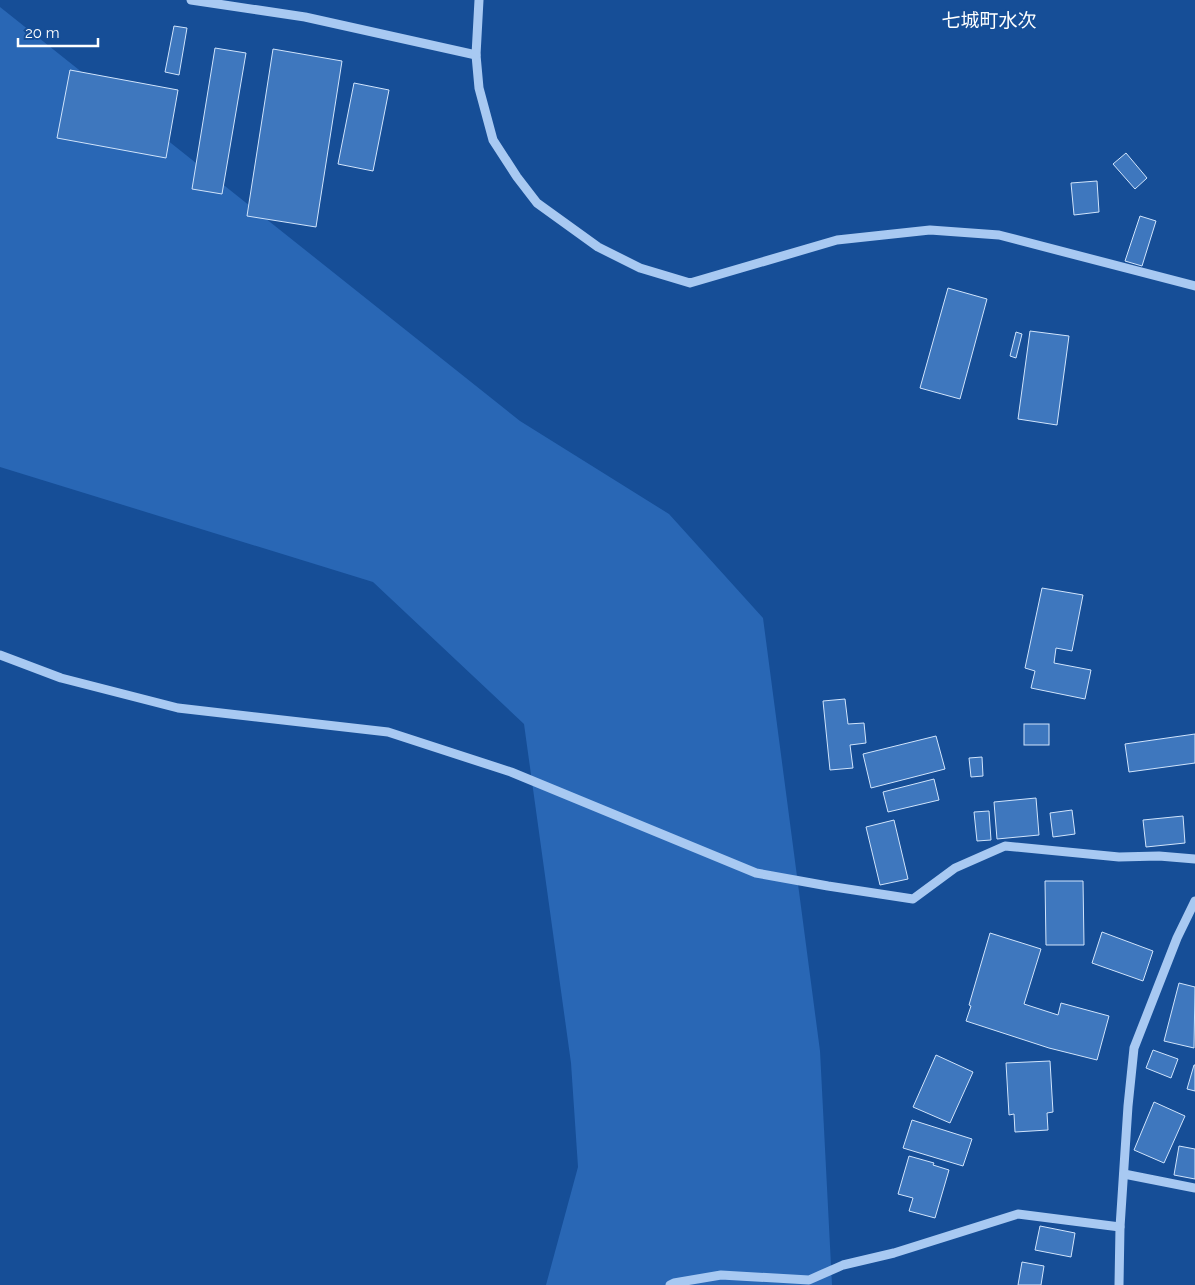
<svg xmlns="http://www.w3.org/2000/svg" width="1195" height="1285" viewBox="0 0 1195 1285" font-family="Raleway,'Noto Sans JP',sans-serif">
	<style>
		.green { fill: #2967b5 }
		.building { fill: #3e77be; stroke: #d0e4fc }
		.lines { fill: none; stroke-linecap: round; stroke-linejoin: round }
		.minor { stroke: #a8c9f2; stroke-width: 9 }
		.labels { text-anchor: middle; stroke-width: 4; stroke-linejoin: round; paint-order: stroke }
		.quarter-label { font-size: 19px; fill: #fff; stroke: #164e97 }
	</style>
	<rect width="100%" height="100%" fill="#164e97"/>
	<polygon class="green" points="0,7 520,421 669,514 763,618 820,1051 832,1285 546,1285 578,1167 571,1063 524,724 373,582 0,467"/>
	<g class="building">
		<polygon points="174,26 187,28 179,75 165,72"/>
		<polygon points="215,48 246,53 222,194 192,189"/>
		<polygon points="273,49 342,61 316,227 247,216"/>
		<polygon points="70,70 178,90 166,158 57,138"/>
		<polygon points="354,83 389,90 373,171 338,164"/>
		<polygon points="1126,153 1147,178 1135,189 1113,164"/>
		<polygon points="1097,181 1099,212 1074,215 1071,183"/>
		<polygon points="1140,216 1156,221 1142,266 1125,261"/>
		<polygon points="948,288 987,299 960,399 920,388"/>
		<polygon points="1030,331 1069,336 1057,425 1018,419"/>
		<polygon points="1016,332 1022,334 1016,358 1010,356"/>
		<polygon points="1042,588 1083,595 1072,651 1056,648 1054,663 1091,670 1085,699 1031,688 1035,671 1025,668"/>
		<polygon points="845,699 848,724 864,723 866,743 850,745 853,768 830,770 823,701"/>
		<rect x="1024" y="724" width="25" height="21"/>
		<polygon points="1195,734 1195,763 1129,772 1125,744"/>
		<polygon points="936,736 945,769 871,788 863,754"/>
		<polygon points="982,757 983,776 971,777 969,758"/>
		<polygon points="934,779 939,800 888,812 883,792"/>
		<polygon points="1036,798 1039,835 997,839 994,802"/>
		<polygon points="1072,810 1075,834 1053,837 1050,813"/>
		<polygon points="989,811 991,840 977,841 974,812"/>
		<polygon points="1183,816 1185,843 1146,847 1143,820"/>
		<polygon points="894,820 908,879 880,885 866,827"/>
		<polygon points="1045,881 1083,881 1084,945 1046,945"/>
		<polygon points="1102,932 1153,951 1143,981 1092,963"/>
		<polygon points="990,933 1041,949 1024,1004 1058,1015 1061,1003 1109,1016 1097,1060 1049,1048 966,1021 971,1006 969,1005"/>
		<polygon points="1179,983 1195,987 1194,1048 1164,1041"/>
		<polygon points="1153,1050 1178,1059 1171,1078 1146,1068"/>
		<polygon points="936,1055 973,1072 950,1123 913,1107"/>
		<polygon points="1050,1061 1053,1112 1047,1113 1048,1130 1015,1132 1014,1114 1009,1115 1006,1063"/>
		<polygon points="1194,1065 1195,1065 1195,1091 1187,1089"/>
		<polygon points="1154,1102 1185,1116 1164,1163 1134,1150"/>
		<polygon points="912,1120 972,1139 963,1166 903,1148"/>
		<polygon points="1179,1146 1195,1149 1195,1179 1174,1175"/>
		<polygon points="909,1156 934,1163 933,1165 949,1170 935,1218 909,1211 913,1198 898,1194"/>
		<polygon points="1040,1226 1075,1233 1071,1257 1035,1250"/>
		<polygon points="1022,1262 1044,1266 1041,1285 1018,1285"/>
	</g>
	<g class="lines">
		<g class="minor">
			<polyline points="191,0 305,17 476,55"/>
			<polyline points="479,0 476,55 479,88 493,140 517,177 537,203 598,247 640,268 690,283 837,240 930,230 999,235 1195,286"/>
			<polyline points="0,655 61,678 178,708 388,732 511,772 756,873 828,886 913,899 955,868 1005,846 1119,857 1159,856 1195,859"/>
			<polyline points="1124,1174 1195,1188"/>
			<polyline points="670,1285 674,1283 721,1275 809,1280 843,1265 894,1253 1018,1214 1120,1227"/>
			<polyline points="1119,1285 1120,1227 1128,1106 1134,1048 1177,938 1195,901"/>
		</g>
	</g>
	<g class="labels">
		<g class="quarter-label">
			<text x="989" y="27">七城町水次</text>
		</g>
	</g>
	<path d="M18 38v8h80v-8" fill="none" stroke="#ffffff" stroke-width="2.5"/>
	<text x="25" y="38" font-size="15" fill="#ffffff" stroke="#164e97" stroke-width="4" paint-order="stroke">20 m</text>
</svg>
